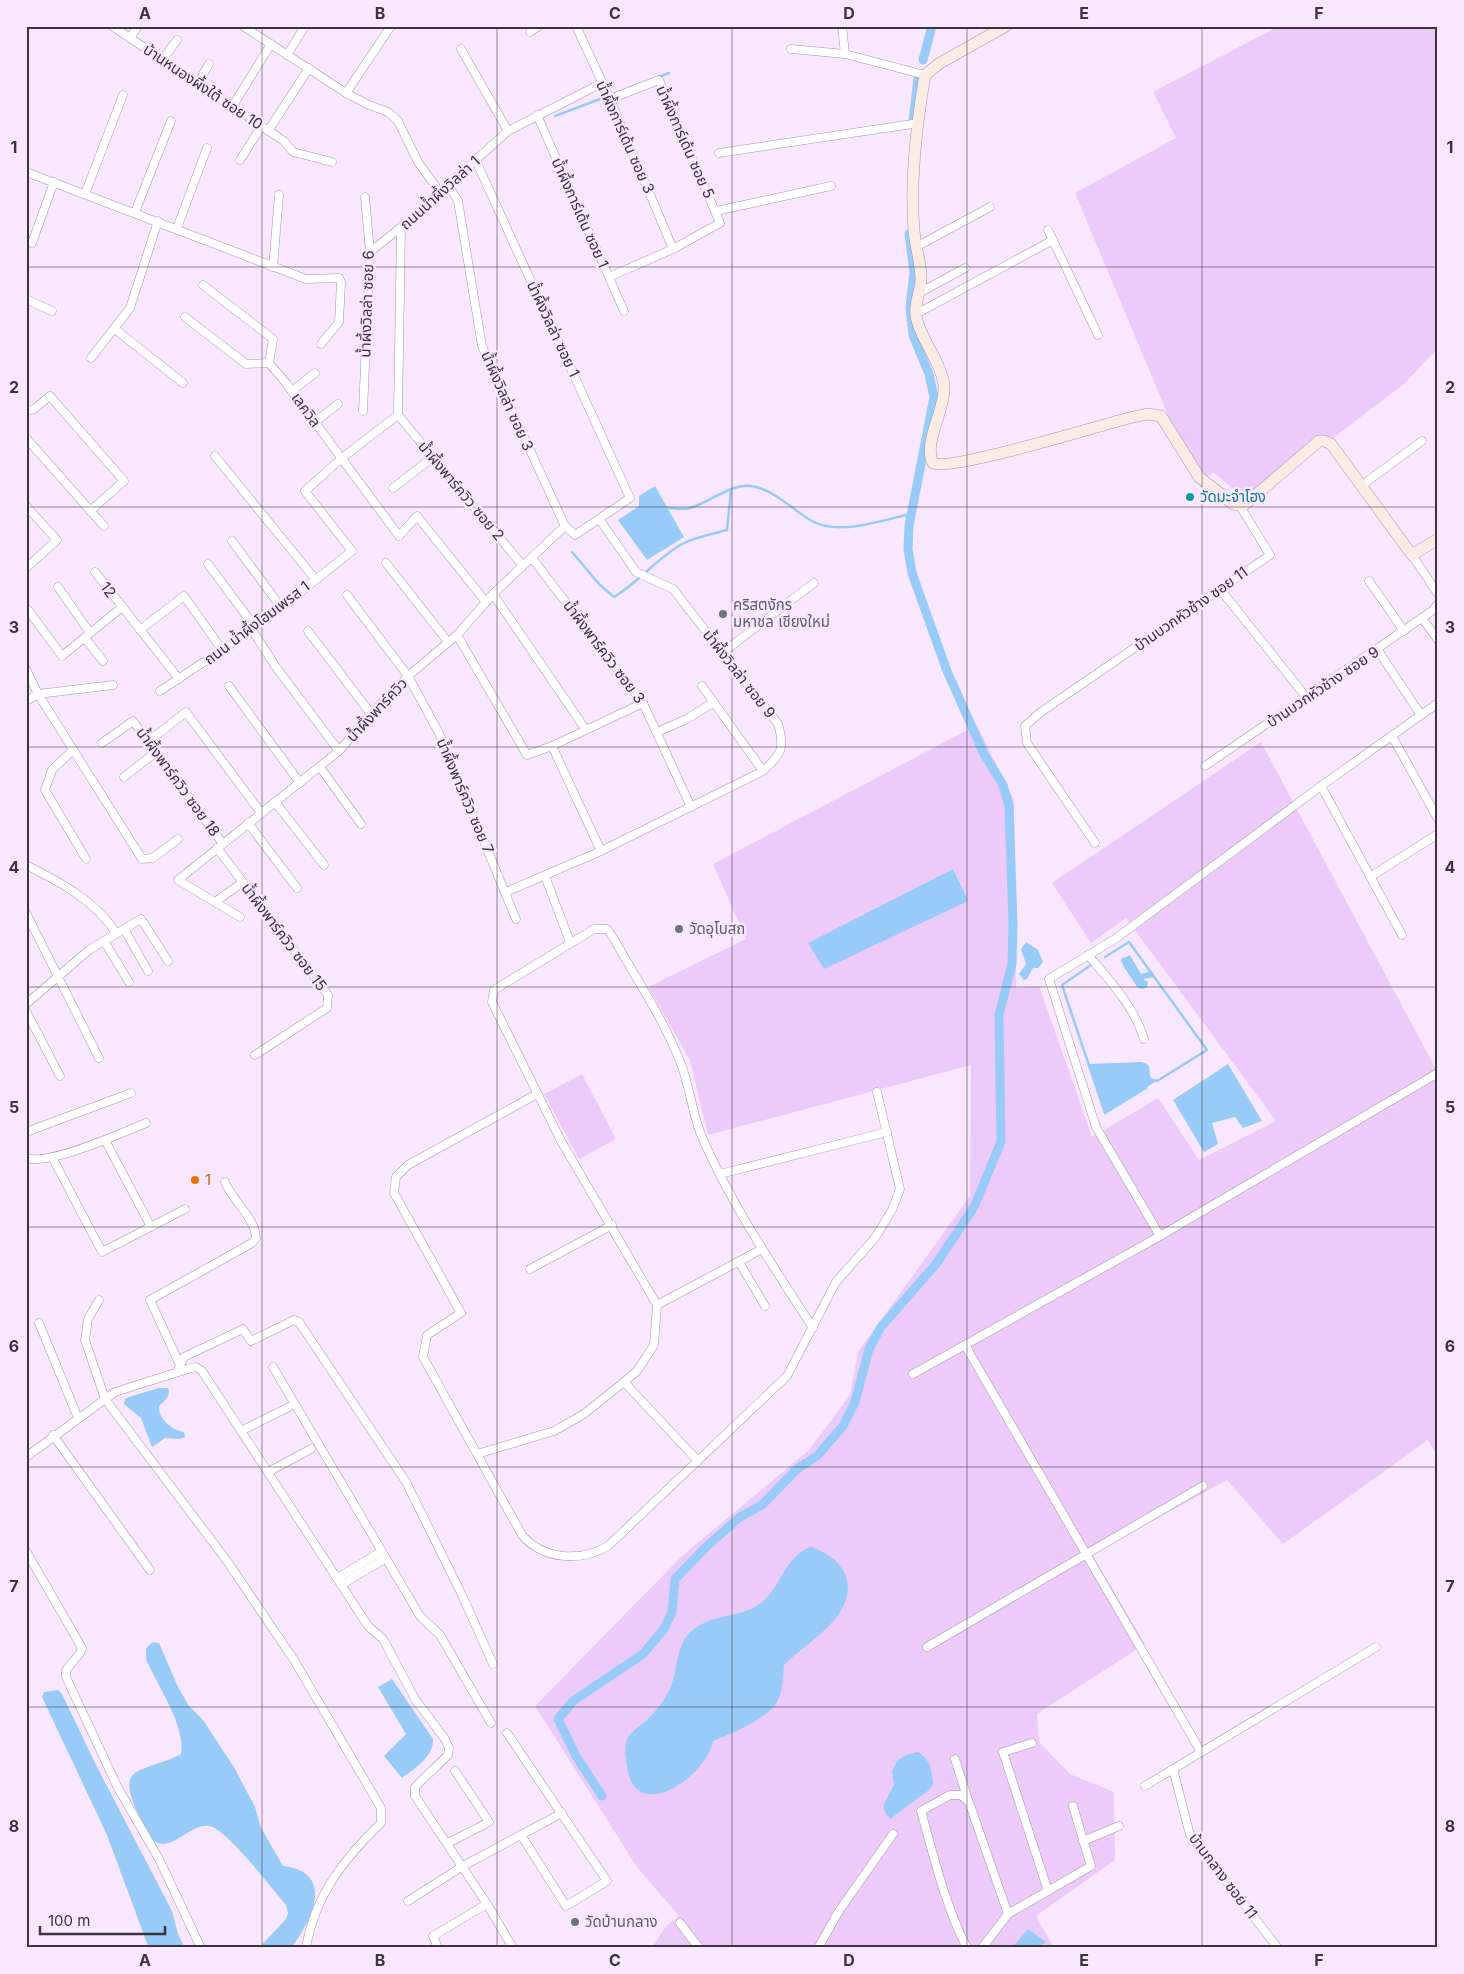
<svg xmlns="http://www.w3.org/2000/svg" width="1464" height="1974" viewBox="0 0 1464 1974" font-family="Inter,'Noto Sans Thai',sans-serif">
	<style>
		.green { fill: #eccbfa }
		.water { fill: #99cbf8 }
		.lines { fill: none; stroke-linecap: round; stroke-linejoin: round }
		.stream { stroke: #99cbf8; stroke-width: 2.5 }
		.canal { stroke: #99cbf8; stroke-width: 9 }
		.street-casing { stroke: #a696ac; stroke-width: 9 }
		.secondary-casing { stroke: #a696ac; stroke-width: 12 }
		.street { stroke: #fff; stroke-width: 8 }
		.secondary { stroke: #faece4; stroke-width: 11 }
		.grid { fill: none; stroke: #3b343d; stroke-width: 1; stroke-opacity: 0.55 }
		.culture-dot { fill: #0f9aa8; stroke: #f8e7ff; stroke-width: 2 }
		.worship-dot { fill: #6b7280; stroke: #f8e7ff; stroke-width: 2 }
		.food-dot { fill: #e8710a; stroke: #f8e7ff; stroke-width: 2 }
		.labels { text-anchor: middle; stroke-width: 5; stroke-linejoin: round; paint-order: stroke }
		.street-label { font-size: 15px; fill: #3b343d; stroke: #f8e7ff }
		.culture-label { font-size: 15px; fill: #0d838f; stroke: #f8e7ff; text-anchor: start }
		.worship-label { font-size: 15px; fill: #5b616d; stroke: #f8e7ff; text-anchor: start }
		.food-label { font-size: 15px; fill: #c56008; stroke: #f8e7ff; text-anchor: start }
		.neatline { fill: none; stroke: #3b343d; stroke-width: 2 }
		.grid-label { font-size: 16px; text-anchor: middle; font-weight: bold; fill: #3b343d }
	</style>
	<rect width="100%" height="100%" fill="#f8e7ff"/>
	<g class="green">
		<polygon points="1279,26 1438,26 1438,348 1404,384 1333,438 1317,436 1244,498 1213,472 1207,478 1173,427 1075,193 1176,138 1153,92"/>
		<polygon points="977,725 1014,800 1016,988 1039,986 1092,1137 1158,1098 1199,1160 1276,1121 1126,918 1091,943 1052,883 1261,742 1438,1073 1438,1457 1428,1440 1283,1544 1227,1480 1092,1554 1145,1644 1037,1714 1039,1742 1070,1774 1114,1792 1115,1860 1036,1916 1054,1948 652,1948 666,1926 679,1916 637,1867 535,1706 683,1555 809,1450 850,1395 858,1352 970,1196 971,1065 708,1135 690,1060 648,987 746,939 713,864"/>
		<polygon points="582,1074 616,1139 579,1159 544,1094"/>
	</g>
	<g class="water">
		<polygon points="655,486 684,537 647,560 618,520 639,506 639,496"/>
		<polygon points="953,869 968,901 824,969 808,943"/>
		<polygon points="1026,942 1038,950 1043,962 1038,968 1033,968 1027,979 1024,980 1019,974 1026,964 1021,949"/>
		<path d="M 1130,955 L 1141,974 L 1151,971 L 1155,977 L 1143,979 L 1148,982 L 1147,987 L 1142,989 L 1137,987 C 1133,979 1122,967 1121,959 Z"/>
		<path d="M 1141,1062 C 1153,1065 1148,1069 1151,1078 L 1158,1080 L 1105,1113 L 1089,1064 Z"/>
		<polygon points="1228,1064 1262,1121 1243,1128 1235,1117 1212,1123 1218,1144 1204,1152 1173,1100"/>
		<path d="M 159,1388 L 168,1388 C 171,1397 165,1400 159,1406 C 158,1419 172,1430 184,1432 L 185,1437 L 179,1439 L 165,1438 L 152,1447 L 141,1418 L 124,1404 L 125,1399 L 129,1397 Z"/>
		<path d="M 811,1547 C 824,1551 838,1560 844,1572 C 863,1612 808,1641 784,1665 C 783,1677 783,1689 778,1700 C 770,1718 731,1734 713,1741 C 707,1776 634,1827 627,1766 C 626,1758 624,1747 627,1740 C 631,1730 642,1725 649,1718 C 657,1710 664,1701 669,1691 C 679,1671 674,1644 694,1629 C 712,1615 736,1617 755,1607 C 780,1594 783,1556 811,1547 Z"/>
		<path d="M 153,1642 L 159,1643 L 178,1687 L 189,1706 L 203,1720 L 235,1769 L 255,1807 L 261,1828 L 283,1866 C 336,1872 312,1921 291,1948 L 259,1948 L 286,1919 L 288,1913 L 286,1905 C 273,1890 226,1828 209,1826 C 188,1823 170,1857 150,1838 C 144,1824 119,1785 134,1774 C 143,1766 168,1762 181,1754 C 186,1726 157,1685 146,1659 L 146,1648 Z"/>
		<path d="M 392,1679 L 433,1739 C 434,1757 415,1768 402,1778 L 384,1756 L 406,1734 L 378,1687 Z"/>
		<polygon points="58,1690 62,1694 97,1767 172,1911 178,1934 185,1948 148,1946 107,1835 42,1697 44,1692"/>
		<path d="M 918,1752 C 930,1759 932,1770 933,1784 L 929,1790 L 890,1819 L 886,1814 L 883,1806 L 894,1785 L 892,1771 L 897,1761 L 906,1755 Z"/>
		<polygon points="1028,1929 1046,1942 1035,1948 1012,1948"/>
	</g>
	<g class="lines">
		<g class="stream">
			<polyline points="659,77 669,73"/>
			<polyline points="555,116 640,84"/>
			<path d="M 667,508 C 674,508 683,510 690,508 C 709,503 731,483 751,486 C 773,489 792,509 810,520 C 838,537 881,520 911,514"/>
			<path d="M 572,552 L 600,585 L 614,597 C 639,582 657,558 682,544 C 695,537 713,534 727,530 L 731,490"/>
			<polyline points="1105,957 1129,942 1207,1050 1157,1081"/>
			<polyline points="1091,965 1062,985 1105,1113 1146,1088"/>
		</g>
		<g class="canal">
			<polyline points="923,60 932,26"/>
			<polyline points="913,121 918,79"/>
			<polyline points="602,1796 576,1756 558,1719 573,1701 643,1654 664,1629 672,1612 675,1579 706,1547 740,1517 762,1505 797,1469 817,1456 843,1426 855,1402 869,1349 881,1327 936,1264 974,1207 1001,1142 999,1015 1012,964 1013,924 1009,806 1003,785 984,754 947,671 912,573 908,549 909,526 934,397 929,374 913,335 910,308 914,272 909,234"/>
		</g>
		<g class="street-casing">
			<g id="street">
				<polyline points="112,26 284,141 293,152 332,162"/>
				<polyline points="243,26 346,93 369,105 388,112 398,121 418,162 439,191"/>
				<polyline points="576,26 610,99 673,249"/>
				<polyline points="842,26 845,54 925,75"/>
				<polyline points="530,32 539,26"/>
				<polyline points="130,38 138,26"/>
				<polyline points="461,49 508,131"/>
				<polyline points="791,49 845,54"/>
				<polyline points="287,55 305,26"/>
				<polyline points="162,60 177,40"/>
				<polyline points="198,83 209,64"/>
				<polyline points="346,93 391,26"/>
				<polyline points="232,107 271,44"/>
				<polyline points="537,115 624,311"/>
				<polyline points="268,131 309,68"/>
				<polyline points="719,153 919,123"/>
				<polyline points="240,160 261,127"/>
				<polyline points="26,172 306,279 339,278 341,282 339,322 321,344"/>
				<polyline points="447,183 458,201 482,346 565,526 575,535 630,498 476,161"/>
				<polyline points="85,194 123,95"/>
				<polyline points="716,211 831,186"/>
				<polyline points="135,212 171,121"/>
				<polyline points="177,228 207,148"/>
				<polyline points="1048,230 1098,335"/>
				<polyline points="32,243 54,182"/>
				<polyline points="916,247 990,207"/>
				<polyline points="370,252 401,227 508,131 602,83"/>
				<polyline points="273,267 279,195"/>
				<polyline points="609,277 673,249 720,223 659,80 610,99"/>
				<polyline points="203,285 273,339 269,363"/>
				<polyline points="919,293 965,268"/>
				<polyline points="26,299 52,311"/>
				<polyline points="916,314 1053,240"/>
				<polyline points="185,317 246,364 269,363"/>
				<polyline points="115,329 183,383"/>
				<polyline points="91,358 130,308 158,221"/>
				<polyline points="269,363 286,383 399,536 417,516 486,602"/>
				<polyline points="292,391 315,373"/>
				<polyline points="26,411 34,409 50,396 124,481 90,511"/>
				<polyline points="363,411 370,252 365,197"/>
				<polyline points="398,415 523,566"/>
				<polyline points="398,415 401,227"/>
				<polyline points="315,422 338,404"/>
				<polyline points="26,438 104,526"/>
				<polyline points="215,456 315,579"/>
				<polyline points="1361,486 1422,441"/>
				<polyline points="393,488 433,457"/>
				<polyline points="26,506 57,540 26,568"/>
				<polyline points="232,541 281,607"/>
				<polyline points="1412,555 1438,594"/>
				<polyline points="532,558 643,703 691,807"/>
				<polyline points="386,563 448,642"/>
				<polyline points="208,564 255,627"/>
				<polyline points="95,572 179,679"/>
				<polyline points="1369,581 1404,631"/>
				<polyline points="58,587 90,633"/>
				<polyline points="1220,589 1307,698"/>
				<polyline points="493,594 586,730"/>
				<polyline points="347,595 408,676 439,733 516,919"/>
				<polyline points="28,610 62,656 121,608"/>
				<polyline points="1422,618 1438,640"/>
				<polyline points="140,630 184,596 223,651"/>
				<polyline points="252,630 276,667 339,751"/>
				<polyline points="308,631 371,714"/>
				<polyline points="457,635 527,755 552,746 643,703"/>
				<polyline points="85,638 103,661"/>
				<polyline points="1377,649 1421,715"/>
				<polyline points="722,653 814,583"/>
				<polyline points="26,669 38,694 142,859 153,858 178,839"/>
				<polyline points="229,686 300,783"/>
				<polyline points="702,686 763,771"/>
				<polyline points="160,691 252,630 352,551 305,491 342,458 398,415"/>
				<polyline points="26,701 38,694 113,685"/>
				<polyline points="657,732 687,719 714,702"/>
				<polyline points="1392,736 1438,819"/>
				<polyline points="149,741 186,712 261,813"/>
				<polyline points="102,743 133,721 223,844"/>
				<polyline points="552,746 601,851"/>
				<polyline points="73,750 52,770 45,790 86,859"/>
				<polyline points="1205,766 1432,611 1438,604"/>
				<polyline points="320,767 361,824"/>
				<polyline points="124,777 156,752"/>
				<polyline points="1321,786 1402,935"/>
				<polyline points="275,802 324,865"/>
				<polyline points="248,823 297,888"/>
				<polyline points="1095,843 1027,743 1025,726 1041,712 1270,555 1240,506"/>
				<polyline points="217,848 328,995 327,1008 255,1055"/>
				<path d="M 26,865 C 60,882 96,901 116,933"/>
				<polyline points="545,876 570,942"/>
				<polyline points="1370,877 1438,834"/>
				<path d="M 506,892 L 601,851 L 763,771 C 782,754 785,748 778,724 L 673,589 L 636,572 L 600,520"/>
				<polyline points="215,902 243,882"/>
				<polyline points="26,913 99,1058"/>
				<polyline points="240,917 178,880 339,751 371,714 408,676 457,635 493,594 565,526"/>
				<polyline points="124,929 148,971"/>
				<polyline points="104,941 129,982"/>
				<path d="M 1088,955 C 1110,981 1134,1006 1144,1039"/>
				<polyline points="26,1004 89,950 141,919 168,961"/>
				<polyline points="26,1011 60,1076"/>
				<path d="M 537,1094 L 408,1165 L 396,1177 L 394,1193 L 461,1313 L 427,1335 L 423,1357 L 522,1535 C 543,1560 581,1562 608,1546 L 787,1376 L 836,1282 L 875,1238 L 892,1210 L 900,1189 L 877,1092"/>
				<polyline points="26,1132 131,1093"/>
				<polyline points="105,1140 151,1227"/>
				<polyline points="52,1157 102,1252 185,1209"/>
				<path d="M 26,1158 C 48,1166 122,1133 146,1123"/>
				<polyline points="720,1174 887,1132"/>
				<polyline points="1160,1236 1096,1127 1049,979 1115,939 1321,786 1438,703"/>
				<polyline points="739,1262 765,1306"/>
				<polyline points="530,1269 612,1225"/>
				<path d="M 99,1300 L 88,1319 L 85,1340 L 105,1399 L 227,1561 L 294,1660 L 381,1808 L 381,1823 C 344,1859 315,1895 306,1948"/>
				<polyline points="657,1305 762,1249"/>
				<polyline points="39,1323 78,1418"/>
				<polyline points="965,1345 1201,1752"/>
				<path d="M 180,1365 L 150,1300 L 252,1243 L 256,1238 C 255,1217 233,1202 225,1182"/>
				<polyline points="273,1367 420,1616 440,1635 491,1723"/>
				<polyline points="177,1372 184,1357 243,1329 251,1341 294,1320 299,1322 406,1482 462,1595 493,1664"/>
				<polyline points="913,1374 1160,1236 1438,1073"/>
				<polyline points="624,1382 698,1461"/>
				<polyline points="241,1431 289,1407"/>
				<polyline points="53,1435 150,1570"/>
				<path d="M 477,1454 L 554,1431 L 584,1414 L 624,1382 L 637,1371 L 654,1345 L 657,1305 L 561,1141 L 492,1002 L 494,990 L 594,929 L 607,929 L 614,939 C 637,980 664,1020 681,1064 C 690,1087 692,1113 702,1137 C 731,1204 773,1266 813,1328"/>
				<polyline points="26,1457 115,1392 188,1369 196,1367 202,1371 368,1626 383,1639 415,1699 445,1739 449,1748 448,1755 415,1787 415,1796 487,1904 513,1948"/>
				<polyline points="268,1472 311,1449"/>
				<polyline points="26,1551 82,1648 80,1653 66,1670 66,1677 118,1788 159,1859 201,1948"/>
				<polyline points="337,1578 382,1551"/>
				<polyline points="341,1585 386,1558"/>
				<polyline points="927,1647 1203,1486"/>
				<polyline points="507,1733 607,1881 566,1906 521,1835"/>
				<polyline points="1032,1743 1003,1752 1048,1891"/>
				<polyline points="955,1759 968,1800"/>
				<polyline points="1173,1769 1190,1835 1278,1948"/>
				<polyline points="1145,1786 1376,1647"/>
				<polyline points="1083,1841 1119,1826"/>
				<polyline points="448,1843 489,1822 455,1771"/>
				<polyline points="408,1901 463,1866 562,1813"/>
				<polyline points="680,1923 699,1948"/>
				<polyline points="438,1948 433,1936 487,1904"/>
				<polyline points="818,1948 839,1911 893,1834"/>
				<path d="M 967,1948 C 945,1905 934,1857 921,1811 L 950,1795 L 961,1795 L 969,1802 L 1008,1914"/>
				<polyline points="982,1948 1008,1914 1091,1866 1073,1806"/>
			</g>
		</g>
		<g class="secondary-casing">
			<path id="secondary" d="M 1006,26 L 940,63 L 925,75 C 917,122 910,183 914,230 C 915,246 921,262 921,279 C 921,291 914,303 916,316 C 920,340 945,366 944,390 C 944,411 923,444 933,463 C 950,472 1101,425 1129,418 L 1147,414 L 1161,416 L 1199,477 L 1233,504 L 1243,506 L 1319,441 L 1324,441 L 1331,444 L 1412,555 L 1438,539"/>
		</g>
		<use href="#street" class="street"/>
		<use href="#secondary" class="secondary"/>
	</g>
	<path class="grid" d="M 262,26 L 262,1948M 497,26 L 497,1948M 732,26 L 732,1948M 967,26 L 967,1948M 1202,26 L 1202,1948M 26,267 L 1438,267M 26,507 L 1438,507M 26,747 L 1438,747M 26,987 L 1438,987M 26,1227 L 1438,1227M 26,1467 L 1438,1467M 26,1707 L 1438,1707"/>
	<circle class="culture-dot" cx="1190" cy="497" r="5"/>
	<g class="worship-dot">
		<circle cx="723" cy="614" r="5"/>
		<circle cx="679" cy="929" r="5"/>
		<circle cx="575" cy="1922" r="5"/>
	</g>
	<circle class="food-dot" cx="195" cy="1180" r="5"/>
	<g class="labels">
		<g class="street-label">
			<text transform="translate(203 87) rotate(34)" y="5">บ้านหนองผึ้งใต้ ซอย 10</text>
			<text transform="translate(625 137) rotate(66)" y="5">น้ำผึ้งการ์เด้น ซอย 3</text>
			<text transform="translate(685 142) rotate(66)" y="5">น้ำผึ้งการ์เด้น ซอย 5</text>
			<text transform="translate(440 193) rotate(-42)" y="5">ถนนน้ำผึ้งวิลล่า 1</text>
			<text transform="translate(580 213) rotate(66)" y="5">น้ำผึ้งการ์เด้น ซอย 1</text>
			<text transform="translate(367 304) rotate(-88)" y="5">น้ำผึ้งวิลล่า ซอย 6</text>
			<text transform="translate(553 329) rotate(65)" y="5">น้ำผึ้งวิลล่า ซอย 1</text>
			<text transform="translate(507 401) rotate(66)" y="5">น้ำผึ้งวิลล่า ซอย 3</text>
			<text transform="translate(306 410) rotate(54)" y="5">เลควิล</text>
			<text transform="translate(461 491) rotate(50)" y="5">น้ำผึ้งพาร์ควิว ซอย 2</text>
			<text transform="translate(108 590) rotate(53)" y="5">12</text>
			<text transform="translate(1191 609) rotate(-35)" y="5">บ้านบวกหัวช้าง ซอย 11</text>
			<text transform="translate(257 623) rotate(-37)" y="5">ถนน น้ำผึ้งโฮมเพรส 1</text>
			<text transform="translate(604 652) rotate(53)" y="5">น้ำผึ้งพาร์ควิว ซอย 3</text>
			<text transform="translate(739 674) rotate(52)" y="5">น้ำผึ้งวิลล่า ซอย 9</text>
			<text transform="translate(1323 687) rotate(-34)" y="5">บ้านบวกหัวช้าง ซอย 9</text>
			<text transform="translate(377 710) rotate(-47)" y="5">น้ำผึ้งพาร์ควิว</text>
			<text transform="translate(178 782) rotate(54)" y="5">น้ำผึ้งพาร์ควิว ซอย 18</text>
			<text transform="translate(465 796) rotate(67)" y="5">น้ำผึ้งพาร์ควิว ซอย 7</text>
			<text transform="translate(284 937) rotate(53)" y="5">น้ำผึ้งพาร์ควิว ซอย 15</text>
			<text transform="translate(1223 1876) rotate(53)" y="5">บ้านกลาง ซอย 11</text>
		</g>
		<g class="culture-label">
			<text x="1200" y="502">วัดมะจำโฮง</text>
		</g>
		<g class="worship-label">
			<text x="733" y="610">คริสตงักร<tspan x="733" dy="17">มหาชล เชียงใหม่</tspan></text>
			<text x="689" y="934">วัดอุโบสถ</text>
			<text x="585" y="1927">วัดบ้านกลาง</text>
		</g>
		<g class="food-label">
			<text x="205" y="1185">1</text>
		</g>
	</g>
	<rect width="1464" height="1974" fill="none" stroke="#f8e7ff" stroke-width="55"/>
	<path d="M40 1926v8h125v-8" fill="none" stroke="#3b343d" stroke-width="2.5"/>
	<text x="48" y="1926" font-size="15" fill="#3b343d" stroke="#f8e7ff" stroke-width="4" paint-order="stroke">100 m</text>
	<rect x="28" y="28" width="1408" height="1918" class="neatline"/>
	<g class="grid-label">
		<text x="145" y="19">A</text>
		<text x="380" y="19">B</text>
		<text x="615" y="19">C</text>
		<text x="849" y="19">D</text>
		<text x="1084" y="19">E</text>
		<text x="1319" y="19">F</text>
		<text x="14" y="153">1</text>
		<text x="1450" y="153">1</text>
		<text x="14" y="393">2</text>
		<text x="1450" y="393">2</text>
		<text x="14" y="633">3</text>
		<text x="1450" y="633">3</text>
		<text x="14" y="873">4</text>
		<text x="1450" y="873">4</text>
		<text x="14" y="1113">5</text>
		<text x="1450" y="1113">5</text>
		<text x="14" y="1352">6</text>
		<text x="1450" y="1352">6</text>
		<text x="14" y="1592">7</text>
		<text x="1450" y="1592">7</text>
		<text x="14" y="1832">8</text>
		<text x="1450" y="1832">8</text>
		<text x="145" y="1966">A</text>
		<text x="380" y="1966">B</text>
		<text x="615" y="1966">C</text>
		<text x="849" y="1966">D</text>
		<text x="1084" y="1966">E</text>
		<text x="1319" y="1966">F</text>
	</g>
</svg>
